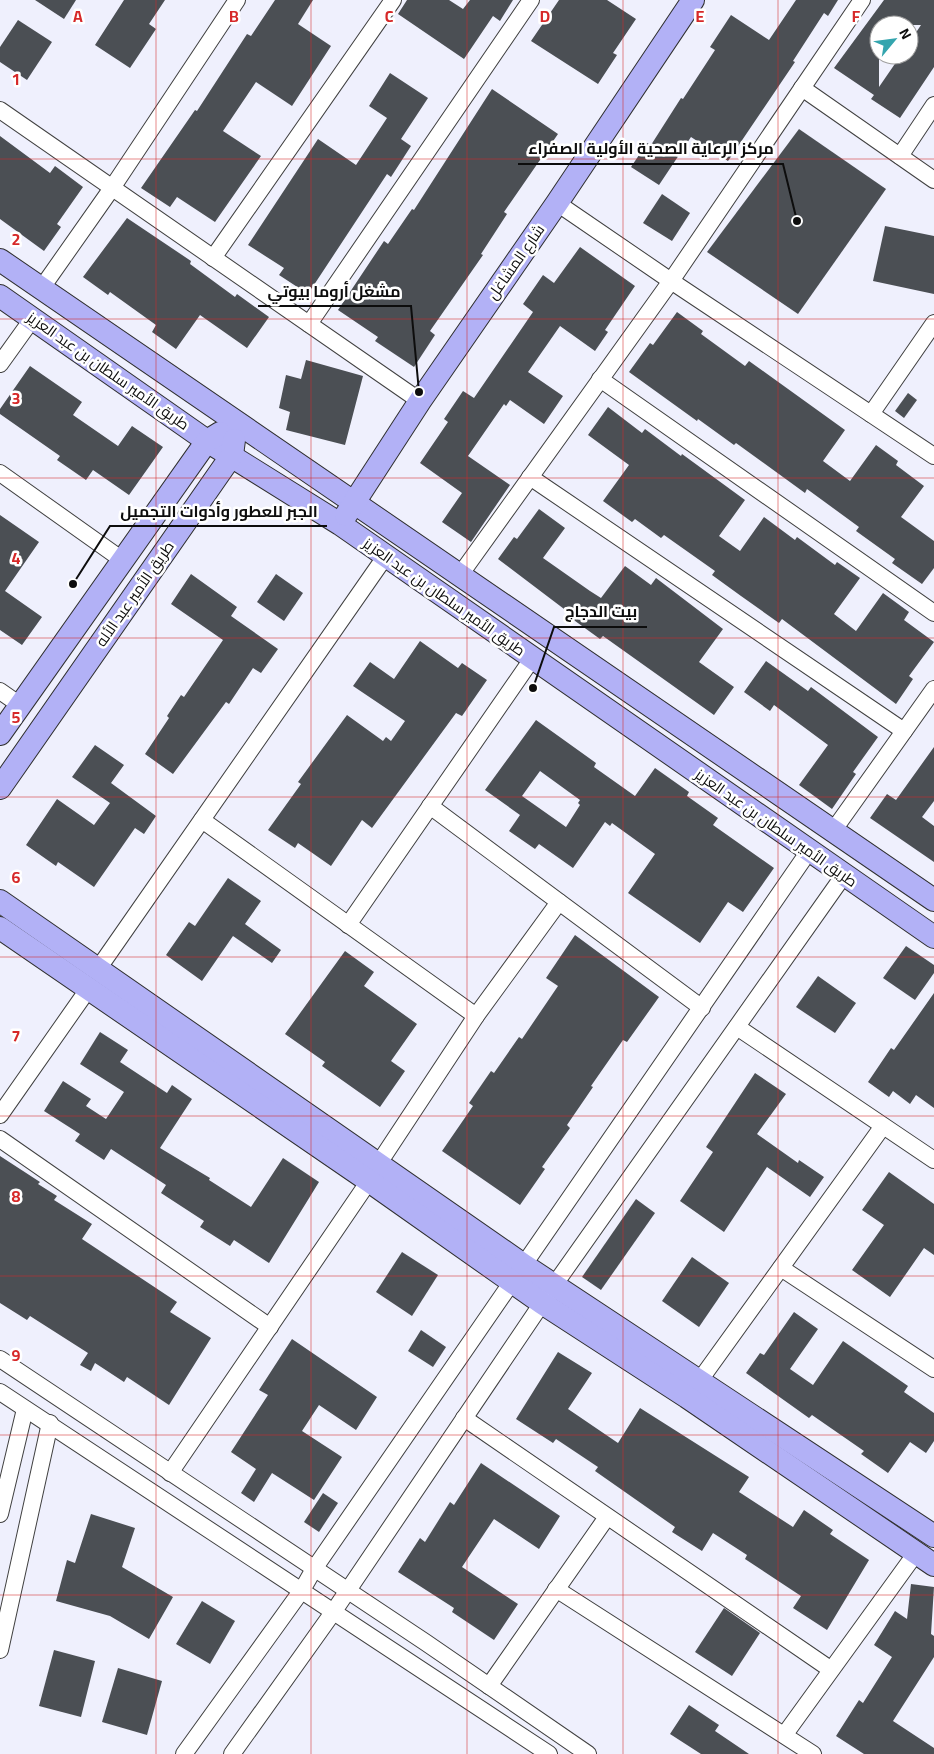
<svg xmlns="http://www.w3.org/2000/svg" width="934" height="1754" viewBox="0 0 934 1754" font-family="Georgia,Cairo,serif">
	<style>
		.building { fill: #4b4f54; fill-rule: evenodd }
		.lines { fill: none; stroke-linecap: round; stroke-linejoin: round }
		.street-casing { stroke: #404040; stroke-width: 18 }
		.secondary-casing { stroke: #2f2f2f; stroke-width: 24 }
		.street { stroke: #fff; stroke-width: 16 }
		.secondary { stroke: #b2b1f6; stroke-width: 22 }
		.grid { fill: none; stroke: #d62828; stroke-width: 1; stroke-opacity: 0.55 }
		.labels { text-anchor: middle; stroke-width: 5; stroke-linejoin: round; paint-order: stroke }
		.street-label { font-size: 15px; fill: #0d0d0d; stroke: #fff }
		.grid-label { font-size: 16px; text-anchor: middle; font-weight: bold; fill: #d62828; stroke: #fff; stroke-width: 5; stroke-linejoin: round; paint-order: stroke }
		.leader { fill: none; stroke: #0d0d0d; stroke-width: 2 }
		.callout-dot { fill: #0d0d0d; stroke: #fff; stroke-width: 2 }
		.callout-label { font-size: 16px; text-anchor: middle; font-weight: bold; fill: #0d0d0d; stroke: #fff; stroke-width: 5; stroke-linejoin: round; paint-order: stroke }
	</style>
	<rect width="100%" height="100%" fill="#eff0fd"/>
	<g class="building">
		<polygon points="35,0 76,0 64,19"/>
		<polygon points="124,0 165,0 149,24 156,29 130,68 95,45"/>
		<polygon points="275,0 313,0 298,24 331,46 292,106 256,82 223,131 261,156 215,222 177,197 170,207 141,188 195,110 197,111 247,34 251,36"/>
		<polygon points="407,0 449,0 463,9 470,0 513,0 500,21 493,16 464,59 398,14"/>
		<polygon points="559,0 607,0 636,19 613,53 617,55 598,84 531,41"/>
		<polygon points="796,0 838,0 828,16 824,13 793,61 795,62 728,161 691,137 659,185 631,167 647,143 651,145 681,98 683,99 715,50 710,47 731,15 769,40"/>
		<path d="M 884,0 L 934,0 L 934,67 L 900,118 L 871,99 L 874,95 L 834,68 ZM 879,25 L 921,25 L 909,43 L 909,55 L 901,55 L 879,87 Z"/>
		<polygon points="18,20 52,42 27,80 0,62 0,47"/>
		<polygon points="390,73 428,98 401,139 411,146 391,177 387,174 308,294 279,275 284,268 248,245 318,139 356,165 387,118 369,106"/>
		<polygon points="492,89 558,134 504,212 507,214 481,254 483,255 430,331 435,335 414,367 375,341 378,337 338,310 384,241 388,244 412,209 414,210"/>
		<polygon points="799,129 886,189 798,314 707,252"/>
		<polygon points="0,136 50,173 55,166 83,187 57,224 61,227 44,251 0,219"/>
		<polygon points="662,194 690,213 672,241 643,223"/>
		<polygon points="127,218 191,261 190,264 235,297 237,294 269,317 247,348 200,315 176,349 152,332 156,325 110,292 108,295 83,277"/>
		<polygon points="885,226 934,236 934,294 873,281"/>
		<polygon points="580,247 635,286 605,330 608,332 595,351 560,326 528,372 563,396 544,424 510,400 506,406 504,404 468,456 510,485 471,542 442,522 462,493 420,463 448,422 444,419 463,391 474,398 533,312 523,304 543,275 554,283"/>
		<polygon points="677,312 703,331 701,334 745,366 749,361 845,430 823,461 850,481 876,445 898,461 896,465 924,486 901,517 934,541 934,568 922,584 892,563 895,559 856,531 859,527 807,489 805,493 736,443 734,445 698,419 697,421 629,372 650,343 653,345"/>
		<polygon points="306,360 363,376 345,445 286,430 290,412 279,408 286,375 301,379"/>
		<polygon points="30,366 82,402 73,415 118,446 132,426 163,447 129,495 93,470 86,480 57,460 60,456 0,414 0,409"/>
		<polygon points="908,393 917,400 904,418 895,411"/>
		<polygon points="608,407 642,433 645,429 681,456 682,454 745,500 719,536 740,551 764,517 795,540 797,537 835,565 837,562 860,578 834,614 856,631 883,593 909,612 904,620 934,642 909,676 913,679 896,704 782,619 779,623 741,596 712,575 715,571 664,535 661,538 635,519 632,522 603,501 629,465 588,435"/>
		<polygon points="539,509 565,528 543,558 590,591 601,598 625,566 651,585 656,578 723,629 699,662 734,687 714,715 603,636 600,639 571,618 572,615 498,559 514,537 517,539"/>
		<polygon points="0,515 39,542 5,591 42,617 22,645 0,630"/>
		<polygon points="191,574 237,607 231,616 278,649 261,673 253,668 229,704 226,702 173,774 145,754 169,718 167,716 181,695 184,697 223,640 171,604"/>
		<polygon points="276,574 303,593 284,621 257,602"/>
		<polygon points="420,641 458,668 462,663 487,680 462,716 456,713 372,828 362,820 331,866 298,843 295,848 268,830 301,784 298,782 347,715 383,741 386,737 391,741 405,721 353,686 370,662 394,679"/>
		<polygon points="766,661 808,691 811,687 878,737 853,772 856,774 832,809 799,785 828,745 774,705 770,711 744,692"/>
		<path d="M 536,720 L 596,763 L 594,767 L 635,796 L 655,768 L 689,792 L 687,796 L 718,818 L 713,825 L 774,868 L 743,912 L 728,902 L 700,943 L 628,893 L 655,854 L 612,823 L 610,826 L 605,822 L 573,868 L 539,844 L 535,849 L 509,831 L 520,815 L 485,790 ZM 540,771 L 580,800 L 578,803 L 580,805 L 566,827 L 522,796 Z"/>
		<polygon points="95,745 124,765 111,783 156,816 144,834 135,828 94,887 58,862 56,866 26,845 57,799 94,825 110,803 72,777"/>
		<polygon points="934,747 934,801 922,817 934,826 934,862 870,818 887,794 896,800"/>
		<polygon points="228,878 261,901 245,924 281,950 272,963 233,936 202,981 166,955 189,922 195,926"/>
		<polygon points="575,935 659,997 627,1042 623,1040 591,1086 593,1087 567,1125 570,1128 542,1167 545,1169 520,1205 442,1151 473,1106 469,1103 491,1071 494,1073 519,1037 522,1039 558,986 546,978"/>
		<polygon points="906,946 934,965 934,973 915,1000 883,978"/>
		<polygon points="345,951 374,972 364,986 417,1024 391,1061 405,1071 380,1107 322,1066 325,1062 285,1034"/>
		<polygon points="818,976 856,1003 835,1033 796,1007"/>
		<polygon points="934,993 934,1108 916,1095 910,1104 893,1091 889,1097 868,1082 891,1048 894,1050"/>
		<polygon points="100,1032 128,1050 120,1062 167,1093 172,1085 192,1099 160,1148 210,1178 209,1180 251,1207 283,1158 319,1182 269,1263 234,1240 230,1246 200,1227 204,1221 161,1193 166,1185 111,1149 104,1160 75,1141 80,1134 44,1111 63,1081 91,1099 86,1106 106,1119 124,1092 80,1064"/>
		<polygon points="755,1073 786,1094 757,1134 798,1163 799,1160 824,1177 810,1197 767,1167 724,1232 680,1201 713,1152 706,1147"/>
		<polygon points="0,1156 40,1182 38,1184 57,1196 54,1200 92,1224 82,1239 177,1302 170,1312 211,1338 169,1405 127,1377 124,1382 95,1363 91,1371 80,1365 88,1353 30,1316 27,1320 0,1303"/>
		<polygon points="889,1172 934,1204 934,1255 924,1248 890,1297 852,1270 884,1225 862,1210"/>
		<polygon points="636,1199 655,1213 601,1290 582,1277"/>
		<polygon points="402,1252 438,1275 412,1316 376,1292"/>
		<polygon points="692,1257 729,1283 699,1327 662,1301"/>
		<polygon points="794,1312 818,1329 790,1369 813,1385 843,1341 908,1386 904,1392 934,1413 934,1441 926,1453 910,1442 888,1473 861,1454 864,1451 812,1415 809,1418 746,1373 760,1353 764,1355"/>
		<polygon points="421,1330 446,1347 433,1367 408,1351"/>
		<polygon points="292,1339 377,1397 356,1430 319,1405 302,1431 342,1457 314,1500 272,1473 254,1502 241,1493 256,1469 231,1452 268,1395 259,1390"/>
		<polygon points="558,1352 592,1373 568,1409 618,1443 640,1408 749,1477 739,1492 793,1527 804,1510 833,1530 830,1534 869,1560 827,1630 793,1608 801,1596 745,1559 747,1555 713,1533 702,1551 672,1532 675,1527 595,1471 598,1467 556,1439 553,1443 516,1419"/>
		<polygon points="481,1463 560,1516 539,1549 494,1519 462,1567 518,1604 494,1640 452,1612 454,1608 398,1572 420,1538 425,1542 450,1502 454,1505"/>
		<polygon points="323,1493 338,1503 319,1532 304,1522"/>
		<polygon points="91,1514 135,1528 122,1567 173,1597 149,1639 110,1616 56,1601 67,1560 75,1563"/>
		<polygon points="911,1584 934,1587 931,1634 934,1636 934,1657 893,1721 934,1748 934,1754 864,1754 836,1736 859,1700 863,1703 892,1657 874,1645 895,1611 907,1619"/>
		<polygon points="202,1601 235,1621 210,1664 176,1644"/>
		<polygon points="724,1608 760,1633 732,1676 695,1652"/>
		<polygon points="54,1650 95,1661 81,1717 39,1706"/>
		<polygon points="118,1668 162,1681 147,1735 102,1722"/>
		<polygon points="689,1705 719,1725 715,1731 749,1754 701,1754 670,1734"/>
	</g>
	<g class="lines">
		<g class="street-casing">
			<g id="street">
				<polyline points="802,88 934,180"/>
				<polyline points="0,110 420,401"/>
				<polyline points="900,156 934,105"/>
				<polyline points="557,203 671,281 934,456"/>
				<polyline points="213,258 393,0"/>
				<polyline points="41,289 112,188 237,0"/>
				<polyline points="309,324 531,0"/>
				<polyline points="0,364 33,318"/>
				<polyline points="600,379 934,613"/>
				<polyline points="871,414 934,323"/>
				<polyline points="0,473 121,559"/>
				<polyline points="530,477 904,731"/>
				<polyline points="460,575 671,281 862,0"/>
				<polyline points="0,691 20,705"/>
				<polyline points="430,806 702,1008"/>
				<polyline points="202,820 476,1016"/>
				<polyline points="833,831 934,689"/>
				<polyline points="348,925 532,659"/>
				<polyline points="98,969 385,557"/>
				<polyline points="737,1027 934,1160"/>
				<polyline points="0,1115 89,988"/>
				<polyline points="0,1139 270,1327"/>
				<polyline points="379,1163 476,1016 559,902"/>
				<polyline points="781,1268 934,1369"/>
				<polyline points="0,1359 425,1642 588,1754"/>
				<polyline points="700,1380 883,1126"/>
				<polyline points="0,1392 549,1754"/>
				<polyline points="464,1418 830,1669"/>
				<polyline points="170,1473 369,1181"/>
				<polyline points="0,1514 25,1409"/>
				<polyline points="556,1589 813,1754"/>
				<polyline points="0,1650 50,1423"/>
				<polyline points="489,1686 607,1517"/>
				<polyline points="785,1734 916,1553"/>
				<polyline points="184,1754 302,1590 314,1569 809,851"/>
				<polyline points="232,1754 334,1611 555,1284 844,875"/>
			</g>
		</g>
		<g class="secondary-casing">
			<g id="secondary">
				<polyline points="0,260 934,900"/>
				<polyline points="0,296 207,441 340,524 934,937"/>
				<polyline points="346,515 420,401 557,203 693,0"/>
				<polyline points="0,734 207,441 220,433"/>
				<polyline points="0,788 232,455 234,440"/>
				<polyline points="0,901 525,1266 934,1536"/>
				<polyline points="0,928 369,1181 542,1303 687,1397 934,1565"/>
			</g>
		</g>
		<use href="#street" class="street"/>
		<use href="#secondary" class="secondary"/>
	</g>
	<path class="grid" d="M 156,0 L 156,1754M 311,0 L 311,1754M 467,0 L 467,1754M 623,0 L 623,1754M 778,0 L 778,1754M 0,159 L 934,159M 0,319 L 934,319M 0,478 L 934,478M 0,638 L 934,638M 0,797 L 934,797M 0,957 L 934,957M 0,1116 L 934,1116M 0,1276 L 934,1276M 0,1435 L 934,1435M 0,1595 L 934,1595"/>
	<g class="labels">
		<g class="street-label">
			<text transform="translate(516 262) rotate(-55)" y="5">شارع المشاغل</text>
			<text transform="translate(108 371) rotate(35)" y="5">طريق الأمير سلطان بن عبد العزيز</text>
			<text transform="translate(135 594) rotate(-55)" y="5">طريق الأمير عبد الأله</text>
			<text transform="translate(444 597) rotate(35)" y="5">طريق الأمير سلطان بن عبد العزيز</text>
			<text transform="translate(776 828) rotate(35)" y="5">طريق الأمير سلطان بن عبد العزيز</text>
		</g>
	</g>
	<g class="grid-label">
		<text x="78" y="22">A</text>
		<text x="234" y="22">B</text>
		<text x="389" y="22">C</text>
		<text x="545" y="22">D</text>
		<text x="700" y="22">E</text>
		<text x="856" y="22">F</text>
		<text x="16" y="85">1</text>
		<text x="16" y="245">2</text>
		<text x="16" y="404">3</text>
		<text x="16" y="564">4</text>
		<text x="16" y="723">5</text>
		<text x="16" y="883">6</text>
		<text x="16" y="1042">7</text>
		<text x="16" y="1202">8</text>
		<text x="16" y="1361">9</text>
	</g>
	<path class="leader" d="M797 221L783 164H518M419 392L411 306H258M73 584L110 526H327M533 688L554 627H647"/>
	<g class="callout-dot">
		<circle cx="797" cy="221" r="5"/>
		<circle cx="419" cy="392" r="5"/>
		<circle cx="73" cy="584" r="5"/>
		<circle cx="533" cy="688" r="5"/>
	</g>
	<g class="callout-label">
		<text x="651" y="154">مركز الرعاية الصحية الأولية الصفراء</text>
		<text x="334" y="297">مشغل أروما بيوتي</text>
		<text x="219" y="517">الجبر للعطور وأدوات التجميل</text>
		<text x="601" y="617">بيت الدجاج</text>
	</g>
	<g transform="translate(894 40) rotate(61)"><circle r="24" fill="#ffffff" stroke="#9e9e9e"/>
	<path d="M0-4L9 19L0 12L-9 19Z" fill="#34a5ae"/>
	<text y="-8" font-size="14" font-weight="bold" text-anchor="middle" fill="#0d0d0d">N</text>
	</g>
</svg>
